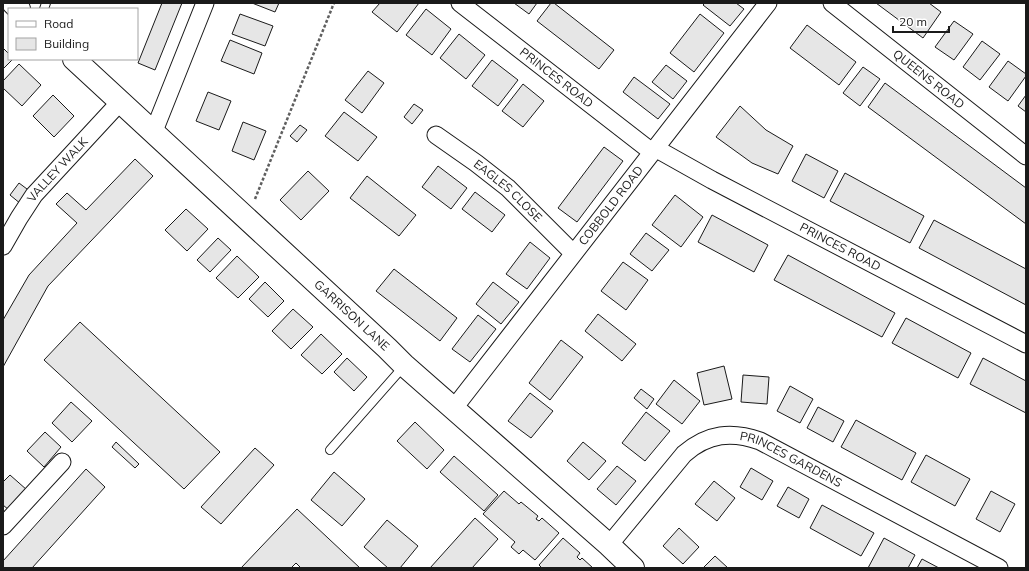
<svg xmlns="http://www.w3.org/2000/svg" width="1029" height="571" viewBox="0 0 1029 571" font-family="Mulish,sans-serif">
	<style>
		.building { fill: #e6e6e6; stroke: #1a1a1a }
		.lines { fill: none; stroke-linecap: round; stroke-linejoin: round }
		.service-casing { stroke: #1a1a1a; stroke-width: 10 }
		.minor-casing { stroke: #1a1a1a; stroke-width: 19 }
		.primary-casing { stroke: #1a1a1a; stroke-width: 24 }
		.path { stroke: #5f5f5f; stroke-width: 2.5; stroke-dasharray: 3 2; stroke-linecap: butt }
		.service { stroke: #fff; stroke-width: 8 }
		.minor { stroke: #fff; stroke-width: 17 }
		.primary { stroke: #fff; stroke-width: 22 }
		.labels { text-anchor: middle; stroke-width: 3; stroke-linejoin: round; paint-order: stroke }
		.street-label { font-size: 12px; fill: #1a1a1a; stroke: #fff }
	</style>
	<rect width="100%" height="100%" fill="#fff"/>
	<g class="building">
		<polygon points="162,3 182,3 155,70 138,63"/>
		<polygon points="252,3 279,3 275,12"/>
		<polygon points="380,3 419,3 397,32 372,12"/>
		<polygon points="514,3 537,3 529,14"/>
		<polygon points="551,3 554,3 614,50 599,69 537,21"/>
		<polygon points="705,3 736,3 744,9 730,26 703,5"/>
		<polygon points="876,3 929,3 941,12 923,38"/>
		<polygon points="426,9 451,29 432,55 406,35"/>
		<polygon points="240,14 273,26 265,46 232,34"/>
		<polygon points="700,14 724,33 694,72 670,53"/>
		<polygon points="954,21 973,34 954,60 935,47"/>
		<polygon points="807,25 856,62 839,85 790,48"/>
		<polygon points="459,34 485,55 466,79 440,58"/>
		<polygon points="230,40 262,53 254,74 221,61"/>
		<polygon points="982,41 1000,54 980,80 963,67"/>
		<polygon points="3,48 9,54 9,59 13,59 3,69"/>
		<polygon points="492,60 518,80 498,106 472,86"/>
		<polygon points="1008,61 1026,74 1026,76 1008,101 989,87"/>
		<polygon points="19,64 41,85 22,106 3,88 3,81"/>
		<polygon points="666,65 687,81 673,99 652,82"/>
		<polygon points="863,67 880,79 860,106 843,93"/>
		<polygon points="368,71 384,83 362,113 345,100"/>
		<polygon points="634,77 670,104 658,119 623,92"/>
		<polygon points="885,83 1026,188 1026,224 868,107"/>
		<polygon points="523,84 544,101 523,127 502,111"/>
		<polygon points="208,92 231,101 219,130 196,121"/>
		<polygon points="53,95 74,116 54,137 33,116"/>
		<polygon points="1026,95 1026,112 1018,106"/>
		<polygon points="414,104 423,110 412,124 404,117"/>
		<polygon points="740,106 766,130 793,146 778,174 752,163 716,137"/>
		<polygon points="344,112 377,137 358,161 325,136"/>
		<polygon points="243,122 266,131 254,160 232,151"/>
		<polygon points="300,125 307,130 297,142 290,136"/>
		<polygon points="604,147 623,161 577,222 558,208"/>
		<polygon points="806,154 838,171 824,198 792,181"/>
		<polygon points="135,159 153,176 48,286 3,367 3,320 29,275 77,223 56,204 67,193 86,210"/>
		<polygon points="438,166 467,188 451,209 422,187"/>
		<polygon points="308,171 329,191 301,220 280,200"/>
		<polygon points="845,173 924,216 910,243 830,201"/>
		<polygon points="367,176 416,215 399,236 350,198"/>
		<polygon points="19,183 31,192 21,204 10,195"/>
		<polygon points="475,192 505,215 492,232 462,209"/>
		<polygon points="675,195 703,217 681,247 652,225"/>
		<polygon points="186,209 208,229 187,251 165,230"/>
		<polygon points="712,215 768,245 754,272 698,242"/>
		<polygon points="934,220 1026,269 1026,305 919,248"/>
		<polygon points="646,233 669,250 652,271 630,254"/>
		<polygon points="218,238 231,250 210,272 197,260"/>
		<polygon points="530,242 550,258 527,289 506,274"/>
		<polygon points="788,255 895,313 882,337 774,280"/>
		<polygon points="237,256 259,277 238,298 216,278"/>
		<polygon points="623,262 648,280 626,310 601,291"/>
		<polygon points="394,269 457,318 440,341 376,291"/>
		<polygon points="265,282 284,301 268,317 249,299"/>
		<polygon points="493,282 519,302 501,324 476,304"/>
		<polygon points="293,309 313,327 291,349 272,331"/>
		<polygon points="598,314 636,344 622,361 585,331"/>
		<polygon points="478,315 496,329 470,362 452,349"/>
		<polygon points="906,318 971,353 958,378 892,343"/>
		<polygon points="80,322 220,452 184,489 44,360"/>
		<polygon points="321,334 342,354 322,374 301,355"/>
		<polygon points="561,340 583,357 550,400 529,383"/>
		<polygon points="347,358 367,377 354,391 334,372"/>
		<polygon points="983,358 1026,381 1026,413 970,384"/>
		<polygon points="724,366 732,399 704,405 697,373"/>
		<polygon points="743,375 769,377 767,404 741,402"/>
		<polygon points="674,380 700,401 682,424 656,404"/>
		<polygon points="790,386 813,399 800,423 777,411"/>
		<polygon points="641,389 654,399 647,409 634,398"/>
		<polygon points="530,393 553,411 531,438 508,421"/>
		<polygon points="71,402 92,421 72,442 52,423"/>
		<polygon points="818,407 844,421 833,442 807,428"/>
		<polygon points="646,412 670,431 645,461 622,443"/>
		<polygon points="856,420 916,453 902,480 841,447"/>
		<polygon points="415,422 444,450 427,469 397,441"/>
		<polygon points="45,432 61,447 44,467 27,451"/>
		<polygon points="116,442 139,464 135,468 112,447"/>
		<polygon points="583,442 606,461 589,480 567,461"/>
		<polygon points="255,448 274,465 221,524 201,507"/>
		<polygon points="926,455 970,479 955,506 911,482"/>
		<polygon points="454,456 498,495 484,511 440,472"/>
		<polygon points="617,466 636,481 616,505 597,489"/>
		<polygon points="751,468 773,481 762,500 740,487"/>
		<polygon points="86,469 105,487 32,568 3,568 3,561"/>
		<polygon points="334,472 365,499 342,526 311,500"/>
		<polygon points="10,475 27,490 9,510 3,505 3,482"/>
		<polygon points="714,481 735,498 717,521 695,504"/>
		<polygon points="788,487 809,499 799,518 777,506"/>
		<polygon points="504,491 519,504 521,502 538,516 536,519 539,521 542,518 559,533 535,560 523,550 519,554 511,547 515,542 483,514"/>
		<polygon points="991,491 1015,504 1000,532 976,519"/>
		<polygon points="822,505 874,533 861,556 810,528"/>
		<polygon points="297,509 360,568 301,568 296,563 291,568 241,568"/>
		<polygon points="475,518 498,539 472,568 430,568"/>
		<polygon points="387,520 418,546 400,568 388,568 364,547"/>
		<polygon points="679,528 699,547 683,564 663,546"/>
		<polygon points="563,538 580,553 577,557 580,560 582,558 593,568 542,568 539,565"/>
		<polygon points="884,538 915,555 908,568 868,568"/>
		<polygon points="715,556 728,568 703,568"/>
		<polygon points="922,559 939,568 917,568"/>
	</g>
	<g class="lines">
		<g class="service-casing">
			<g id="service">
				<polyline points="44,9 46,3"/>
				<polyline points="330,450 404,366"/>
			</g>
		</g>
		<g class="minor-casing">
			<g id="minor">
				<path id="s1" d="M 460,3 L 652,152"/>
				<path id="s2" d="M 832,3 L 1026,156"/>
				<polyline points="154,131 205,3"/>
				<path id="s3" d="M 436,135 L 476,163 L 508,188 L 573,253"/>
				<path id="s4" d="M 655,148 L 712,180 L 1026,344"/>
				<path id="s5" d="M 3,246 L 19,218 L 34,195 L 121,101"/>
				<path id="s6" d="M 454,408 L 768,3"/>
				<polyline points="3,526 62,462"/>
				<path id="s7" d="M 609,545 L 684,454 C 708,433 732,431 760,441 L 999,568"/>
			</g>
		</g>
		<g class="primary-casing">
			<g id="primary">
				<polyline points="13,3 19,9"/>
				<path id="s8" d="M 74,59 L 387,348 L 404,365 L 609,545 L 633,568"/>
			</g>
		</g>
		<polyline class="path" points="255,199 334,3"/>
		<use href="#service" class="service"/>
		<use href="#minor" class="minor"/>
		<use href="#primary" class="primary"/>
	</g>
	<g class="labels">
		<g class="street-label">
			<text dy="4" stroke="none"><textPath href="#s1" startOffset="122">PRINCES ROAD</textPath></text>
			<text dy="4" stroke="none"><textPath href="#s2" startOffset="123">QUEENS ROAD</textPath></text>
			<text dy="4" stroke="none"><textPath href="#s5" startOffset="94">VALLEY WALK</textPath></text>
			<text dy="4" stroke="none"><textPath href="#s3" startOffset="91">EAGLES CLOSE</textPath></text>
			<text dy="4" stroke="none"><textPath href="#s6" startOffset="256">COBBOLD ROAD</textPath></text>
			<text dy="4" stroke="none"><textPath href="#s4" startOffset="210">PRINCES ROAD</textPath></text>
			<text dy="4" stroke="none"><textPath href="#s8" startOffset="378">GARRISON LANE</textPath></text>
			<text dy="4" stroke="none"><textPath href="#s7" startOffset="235">PRINCES GARDENS</textPath></text>
		</g>
	</g>
	<rect width="1029" height="571" fill="none" stroke="#1a1a1a" stroke-width="8"/>
	<rect x="8" y="8" width="130" height="52" fill="#ffffff" stroke="#a3a3a3"/>
	<rect x="16" y="21" width="20" height="6" fill="#ffffff" stroke="#a3a3a3"/>
	<text x="44" y="28" font-size="12" fill="#1a1a1a">Road</text>
	<rect x="16" y="38" width="20" height="12" fill="#e6e6e6" stroke="#a3a3a3"/>
	<text x="44" y="48" font-size="12" fill="#1a1a1a">Building</text>
	<path d="M893 26v6h56v-6" fill="none" stroke="#1a1a1a" stroke-width="2"/>
	<text x="899" y="26" font-size="12" fill="#1a1a1a" stroke="#ffffff" stroke-width="3" paint-order="stroke">20 m</text>
</svg>
